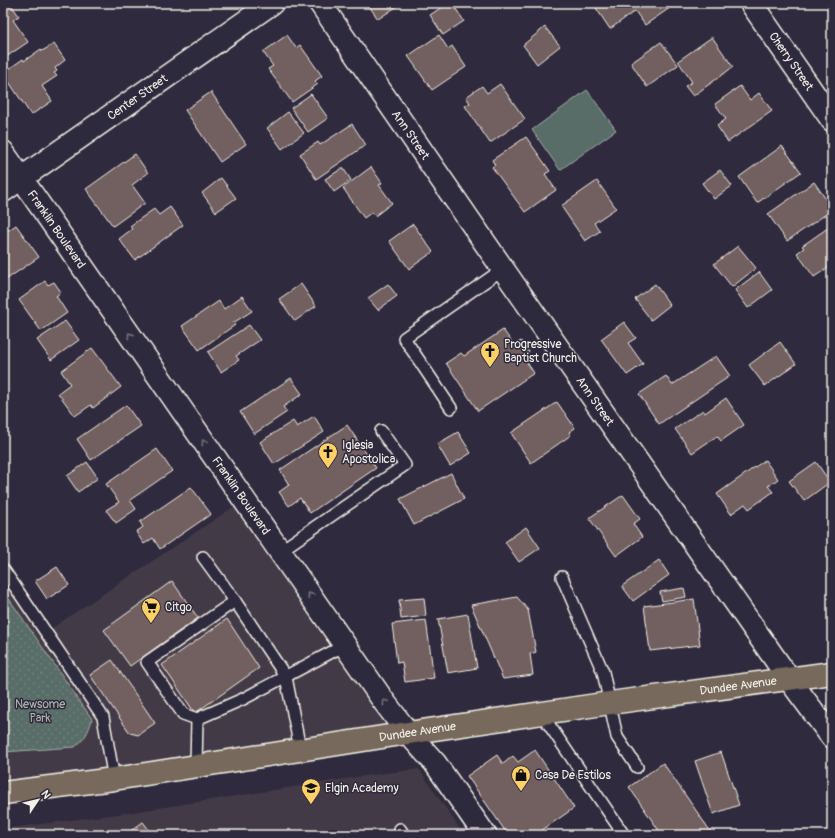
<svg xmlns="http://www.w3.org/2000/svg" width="835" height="838" viewBox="0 0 835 838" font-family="Pangolin,sans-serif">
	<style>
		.built { fill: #433a47 }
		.park { fill: url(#park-dots); stroke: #a6aea8 }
		.pitch { fill: #586c67; stroke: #a6aea8 }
		.building { fill: #725e5e; stroke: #f4f1e8 }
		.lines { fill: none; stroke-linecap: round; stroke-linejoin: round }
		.service-casing { stroke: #f4f1e8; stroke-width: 14 }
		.minor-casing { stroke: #f4f1e8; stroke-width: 25 }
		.primary-casing { stroke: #f4f1e8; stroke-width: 25 }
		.service { stroke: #2f2a3d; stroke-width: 11 }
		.minor { stroke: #2f2a3d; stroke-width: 22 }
		.primary { stroke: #77695c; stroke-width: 22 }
		.oneway { stroke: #747079 }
		.labels { text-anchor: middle; stroke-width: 3; stroke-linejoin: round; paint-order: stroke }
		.street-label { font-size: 12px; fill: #f4f1e8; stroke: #2f2a3d }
		.poi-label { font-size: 12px; fill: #f4f1e8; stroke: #2f2a3d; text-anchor: start }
		.park-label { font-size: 12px; fill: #aeb5ae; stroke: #2f2a3d }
	</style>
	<defs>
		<pattern id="park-dots" width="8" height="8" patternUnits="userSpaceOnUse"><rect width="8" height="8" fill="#586c67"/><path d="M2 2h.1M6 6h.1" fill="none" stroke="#71817d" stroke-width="1.8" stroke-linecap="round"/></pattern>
	</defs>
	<rect width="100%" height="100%" fill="#2f2a3d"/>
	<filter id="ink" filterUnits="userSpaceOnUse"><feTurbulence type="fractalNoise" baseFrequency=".025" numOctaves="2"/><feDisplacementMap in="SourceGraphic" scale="8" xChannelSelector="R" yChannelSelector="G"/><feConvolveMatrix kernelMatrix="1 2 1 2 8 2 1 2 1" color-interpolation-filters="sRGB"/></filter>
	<g filter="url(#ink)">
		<g class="built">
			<polygon points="244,500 408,733 3,793 3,570 46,632"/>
			<polygon points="419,769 464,835 3,835 3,829 133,812 370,775"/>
		</g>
		<path class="park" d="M 3,590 L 92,719 C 89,731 85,739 75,747 L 3,752 Z"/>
		<polygon class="pitch" points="587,90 616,130 560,170 532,130"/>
		<g class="building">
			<polygon points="3,3 10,3 19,16 13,20 28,42 3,59"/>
			<polygon points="154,3 162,3 157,7"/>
			<polygon points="367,3 402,3 378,19"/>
			<polygon points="448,3 452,3 464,21 443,35 430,15"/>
			<polygon points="604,3 677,3 645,25 635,11 610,29 596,8"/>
			<polygon points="545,27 560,46 537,64 523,45"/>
			<polygon points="287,35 296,48 300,45 322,76 315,81 318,84 292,102 268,69 273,66 263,52"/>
			<polygon points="439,35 448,49 452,46 466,67 432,90 408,56"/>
			<polygon points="712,37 733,67 693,96 685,86 692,82 678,61"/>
			<polygon points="661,42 678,65 647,87 631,63"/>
			<polygon points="54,44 65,60 55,68 57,71 54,73 57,76 42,86 52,101 31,115 3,73 23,59 24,61 41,49 42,51"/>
			<polygon points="500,84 525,119 490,143 465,106 470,103 466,97 482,86 487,93"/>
			<polygon points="740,86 750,100 759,93 772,111 728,142 717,126 726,119 715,104"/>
			<polygon points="211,92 246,144 220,162 185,110"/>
			<polygon points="311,94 328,118 308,132 291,108"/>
			<polygon points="288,112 304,133 282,149 267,128"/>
			<polygon points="352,124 366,145 316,179 300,154 318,142 320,145"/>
			<polygon points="526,137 550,171 545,174 556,190 525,212 492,167 495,165 492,160"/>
			<polygon points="782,146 801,172 757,203 739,177"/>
			<polygon points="135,154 148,173 132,185 145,203 113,226 86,189"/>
			<polygon points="371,167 382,183 379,185 392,203 375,216 372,212 364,218 343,188"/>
			<polygon points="343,168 351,180 334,192 325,179"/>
			<polygon points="720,170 732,186 714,199 702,183"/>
			<polygon points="221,178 236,198 216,212 202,193"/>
			<polygon points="597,181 616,208 594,223 600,231 585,241 561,206"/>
			<polygon points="814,182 832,208 832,210 787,241 768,214"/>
			<polygon points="170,207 183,225 135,260 119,239 132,229 130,226 154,209 159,215"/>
			<polygon points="413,224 433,252 409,269 389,241"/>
			<polygon points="16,225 39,257 7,279 3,274 3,234"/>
			<polygon points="832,225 832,265 814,277 797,253 804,248 802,246"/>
			<polygon points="738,246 756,268 732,287 714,264"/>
			<polygon points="759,272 772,290 748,308 735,290"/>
			<polygon points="45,281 48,285 54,282 61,292 56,296 67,313 41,331 19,300"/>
			<polygon points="301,284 316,306 295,321 279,299"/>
			<polygon points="388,284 397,296 378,310 368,298"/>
			<polygon points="655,284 670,305 651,320 635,299"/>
			<polygon points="242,296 252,311 233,323 235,325 199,350 182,326 219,301 224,309"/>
			<polygon points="65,321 79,340 51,360 37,340"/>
			<polygon points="624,322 636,338 628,343 643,364 627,375 601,339"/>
			<polygon points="249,325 260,340 236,356 239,360 221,372 208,352"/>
			<polygon points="503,330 514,345 521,341 529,352 522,355 534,373 478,411 446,363 461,353 464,356"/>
			<polygon points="780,342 796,364 765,386 749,365"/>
			<polygon points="92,348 121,387 93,408 91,405 75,416 58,393 70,384 61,371"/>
			<polygon points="716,356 730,376 659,424 639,394 666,376 672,385"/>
			<polygon points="291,378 302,394 283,407 287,412 254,434 240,412"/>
			<polygon points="726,398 744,425 721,441 717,436 692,453 675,429 703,410 705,413"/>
			<polygon points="557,402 575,428 569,432 571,435 531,463 511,433"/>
			<polygon points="126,405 141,426 91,460 77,439"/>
			<polygon points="314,416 324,432 274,464 260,442 293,421 297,427"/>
			<polygon points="347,425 376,468 310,513 300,498 289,506 279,492 289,485 280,470"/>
			<polygon points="458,432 471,453 450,466 437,444"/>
			<polygon points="157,449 172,471 130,500 136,509 116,523 106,510 119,502 106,484"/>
			<polygon points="765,460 778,479 768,486 773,492 749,509 745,504 731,514 717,494"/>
			<polygon points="87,462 98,478 78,492 67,476"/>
			<polygon points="816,462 830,482 804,501 789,481"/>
			<polygon points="451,473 464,499 414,525 400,499"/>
			<polygon points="191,487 211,514 160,549 153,538 144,544 136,532 143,527 140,522"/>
			<polygon points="623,495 640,519 633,524 642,537 616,556 589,518"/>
			<polygon points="526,527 540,548 519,562 505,542"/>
			<polygon points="659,560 669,575 633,601 622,586"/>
			<polygon points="57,567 69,585 47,599 35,581"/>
			<polygon points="172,581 198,618 130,666 104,630"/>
			<polygon points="684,588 686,597 662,601 660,592"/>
			<polygon points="517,597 528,610 536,652 530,654 533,675 503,679 471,605"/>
			<polygon points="424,598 426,616 401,619 399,600"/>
			<polygon points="694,599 700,645 650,651 644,606"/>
			<polygon points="468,614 477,668 448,673 438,619"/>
			<polygon points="227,619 259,668 195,713 162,665"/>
			<polygon points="426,620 434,678 405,682 402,662 397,663 392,624"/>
			<polygon points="112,660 155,723 138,735 130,733 90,675"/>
			<polygon points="535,750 574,808 535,835 508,835 467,776 497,755 503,764 513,756 518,762"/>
			<polygon points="721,752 739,805 713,814 695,761"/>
			<polygon points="663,763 713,835 662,835 629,787"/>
			<polygon points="143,822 153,835 125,835"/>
		</g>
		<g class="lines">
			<g class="service-casing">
				<g id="service">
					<polyline points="451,408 404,338 503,269"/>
					<polyline points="280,551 405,465 381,431"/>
					<polyline points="203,557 235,601"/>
					<polyline points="3,569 103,717 114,779"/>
					<polyline points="562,577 603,672 617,737 637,767"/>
					<polyline points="541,713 624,835"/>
					<polyline points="197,719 183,714 147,662 235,601 286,677 300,749"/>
					<polyline points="196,766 197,719 243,699 345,645"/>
					<polyline points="400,829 404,835"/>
				</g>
			</g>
			<g class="minor-casing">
				<g id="minor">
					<path id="s1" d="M 320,3 L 503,269 L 789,679 L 832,737"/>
					<path id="s2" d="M 751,3 L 832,120"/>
					<path id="s3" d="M 3,152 L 385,703 L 408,733 L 435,763 L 485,835"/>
					<path id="s4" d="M 3,191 L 272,3"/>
				</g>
			</g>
			<g class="primary-casing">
				<g id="primary">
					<path id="s5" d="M 3,793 L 114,779 L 408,733 L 610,703 L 832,673"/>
				</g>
			</g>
			<use href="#service" class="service"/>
			<use href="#minor" class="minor"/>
			<use href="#primary" class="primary"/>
		</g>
		<defs><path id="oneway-chevron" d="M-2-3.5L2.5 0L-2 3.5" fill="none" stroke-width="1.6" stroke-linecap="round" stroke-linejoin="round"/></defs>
		<g class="oneway">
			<use href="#oneway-chevron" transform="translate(130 335) rotate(-125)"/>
			<use href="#oneway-chevron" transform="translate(204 442) rotate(-125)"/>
			<use href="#oneway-chevron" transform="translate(310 595) rotate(-125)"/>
			<use href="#oneway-chevron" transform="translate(385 702) rotate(-126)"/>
		</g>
	</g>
	<defs>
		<g id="church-pin" transform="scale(1)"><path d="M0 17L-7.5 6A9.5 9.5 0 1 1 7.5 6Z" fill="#ffd166" stroke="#2f2a3d"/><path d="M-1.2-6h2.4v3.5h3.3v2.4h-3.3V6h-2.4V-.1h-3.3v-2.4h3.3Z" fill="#111"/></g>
		<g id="supermarket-pin" transform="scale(1)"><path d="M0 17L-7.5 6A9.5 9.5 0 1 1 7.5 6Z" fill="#ffd166" stroke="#2f2a3d"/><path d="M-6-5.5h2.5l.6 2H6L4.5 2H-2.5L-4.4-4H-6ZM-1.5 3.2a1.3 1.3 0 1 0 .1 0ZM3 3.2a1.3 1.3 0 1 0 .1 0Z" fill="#111"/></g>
		<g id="shop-pin" transform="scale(1)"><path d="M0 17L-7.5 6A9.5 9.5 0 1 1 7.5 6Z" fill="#ffd166" stroke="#2f2a3d"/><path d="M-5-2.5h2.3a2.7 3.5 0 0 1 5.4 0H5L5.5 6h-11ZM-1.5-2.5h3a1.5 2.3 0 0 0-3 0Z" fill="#111"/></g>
		<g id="school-pin" transform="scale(1)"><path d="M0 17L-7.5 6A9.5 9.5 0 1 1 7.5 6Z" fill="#ffd166" stroke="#2f2a3d"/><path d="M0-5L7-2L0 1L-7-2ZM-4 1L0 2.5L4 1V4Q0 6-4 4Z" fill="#111"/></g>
	</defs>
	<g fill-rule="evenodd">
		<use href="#church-pin" x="490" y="351"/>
		<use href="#church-pin" x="328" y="452"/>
		<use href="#supermarket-pin" x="151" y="607"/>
		<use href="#shop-pin" x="521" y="775"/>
		<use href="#school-pin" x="311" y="788"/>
	</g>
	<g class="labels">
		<g class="street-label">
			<text dy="4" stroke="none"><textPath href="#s2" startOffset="71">Cherry Street</textPath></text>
			<text dy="4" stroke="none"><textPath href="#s4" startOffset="164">Center Street</textPath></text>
			<text dy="4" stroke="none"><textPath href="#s1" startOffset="160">Ann Street</textPath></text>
			<text dy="4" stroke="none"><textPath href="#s3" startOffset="94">Franklin Boulevard</textPath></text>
			<text dy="4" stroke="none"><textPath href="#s1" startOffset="484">Ann Street</textPath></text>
			<text dy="4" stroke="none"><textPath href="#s3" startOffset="418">Franklin Boulevard</textPath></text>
			<text dy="4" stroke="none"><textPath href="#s5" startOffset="743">Dundee Avenue</textPath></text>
			<text dy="4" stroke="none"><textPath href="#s5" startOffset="419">Dundee Avenue</textPath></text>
		</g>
		<g class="poi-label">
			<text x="504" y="348">Progressive<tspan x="504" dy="14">Baptist Church</tspan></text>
			<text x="342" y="449">Iglesia<tspan x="342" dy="14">Apostolica</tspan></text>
			<text x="165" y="611">Citgo</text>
			<text x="535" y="779">Casa De Estilos</text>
			<text x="325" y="792">Elgin Academy</text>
		</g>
		<g class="park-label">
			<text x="40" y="708">Newsome<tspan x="40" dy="14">Park</tspan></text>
		</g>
	</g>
	<rect width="835" height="838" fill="none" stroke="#2f2a3d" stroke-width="16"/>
	<rect x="8" y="8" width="819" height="822" fill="none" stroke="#f4f1e8" stroke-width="1.5" filter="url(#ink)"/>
	<g transform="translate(38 800) rotate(55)" stroke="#2f2a3d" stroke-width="3" paint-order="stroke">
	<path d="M0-3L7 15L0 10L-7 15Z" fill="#f4f1e8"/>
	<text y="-6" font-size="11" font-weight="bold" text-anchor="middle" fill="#f4f1e8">N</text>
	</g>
</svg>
